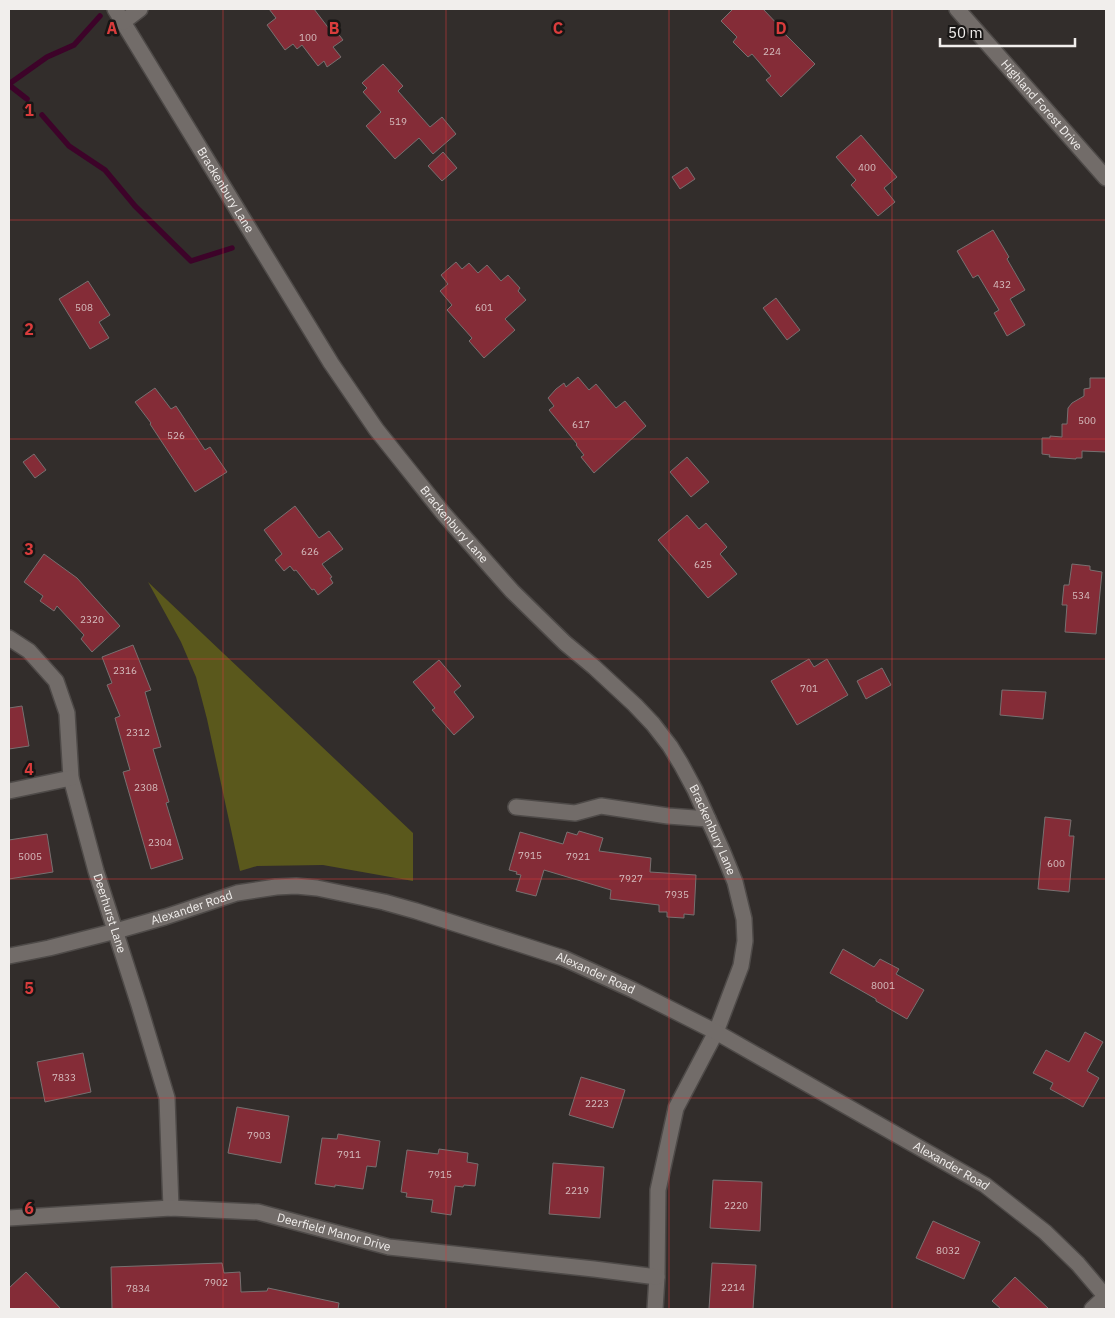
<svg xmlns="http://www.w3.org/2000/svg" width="1115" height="1318" viewBox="0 0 1115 1318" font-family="'IBM Plex Sans',sans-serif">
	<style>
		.green { fill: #5a581c }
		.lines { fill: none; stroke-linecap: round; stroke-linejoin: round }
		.stream { stroke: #3d0329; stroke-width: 5.5 }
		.building { fill: #842c37; stroke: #777070 }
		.minor-casing { stroke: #4e4a48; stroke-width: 18 }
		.minor { stroke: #726c69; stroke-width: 15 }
		.grid { fill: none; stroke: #d93c3c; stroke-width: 1; stroke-opacity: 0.55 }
		.labels { text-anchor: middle; stroke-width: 5; stroke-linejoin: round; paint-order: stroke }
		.number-label { font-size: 10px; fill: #d6bebf }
		.street-label { font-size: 12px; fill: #f1eeec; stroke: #181615 }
		.grid-label { font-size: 16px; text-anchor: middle; font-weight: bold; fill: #d93c3c; stroke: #181615; stroke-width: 5; stroke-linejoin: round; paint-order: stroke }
	</style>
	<rect width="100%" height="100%" fill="#322d2b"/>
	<polygon class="green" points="148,582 413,833 413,881 323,865 257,866 240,871 207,719 196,677 181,642"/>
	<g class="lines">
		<g class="stream">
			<polyline points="9,84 47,57 74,45 100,16"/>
			<polyline points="9,85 27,99"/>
			<polyline points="42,115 69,146 105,170 135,206 191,261 232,248"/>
		</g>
	</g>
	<g class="building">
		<polygon points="269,9 314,9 330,30 333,27 343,40 333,47 341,57 327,67 324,61 318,66 302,45 297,49 293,44 285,50 267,25 276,18"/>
		<polygon points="733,9 763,9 782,29 781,30 815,64 781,97 766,80 771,76 752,54 748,57 733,42 737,37 721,21"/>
		<polygon points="383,64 403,86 398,91 430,127 442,117 456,134 433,154 419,138 395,159 366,126 381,112 363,92 367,88 362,83"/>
		<polygon points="861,135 897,177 884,188 895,202 878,216 851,185 856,180 836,157"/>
		<polygon points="443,152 457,168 442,181 428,166"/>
		<polygon points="687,167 695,179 680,189 672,177"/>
		<polygon points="993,230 1009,257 1007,259 1025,290 1010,299 1025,325 1007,336 994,313 999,310 978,275 973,278 957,251"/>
		<polygon points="456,262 462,269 469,263 478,273 487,265 501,281 508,275 520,288 518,291 526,300 505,319 515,330 484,358 469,341 472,338 447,310 452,305 440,291 448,284 441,275"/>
		<polygon points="88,281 110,315 99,322 109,338 90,349 59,299"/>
		<polygon points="776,298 800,330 787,340 763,308"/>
		<polygon points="578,377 589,390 596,384 616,408 625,401 646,426 594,473 581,457 584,455 576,445 577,444 549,410 554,406 548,398 556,389 564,383 566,387"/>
		<polygon points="1090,378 1106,378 1106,452 1082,451 1082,458 1076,458 1076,459 1049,457 1050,455 1042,454 1042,438 1050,438 1050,436 1062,437 1062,424 1067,424 1068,408 1072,403 1084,396 1084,389 1090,388"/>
		<polygon points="155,388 171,409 176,406 205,450 210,447 227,472 195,492 150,424 151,423 135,402"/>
		<polygon points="34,454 46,470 35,478 23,462"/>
		<polygon points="687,457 709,482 691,497 670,472"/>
		<polygon points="295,506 319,538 329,531 343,549 322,564 332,577 330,578 333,583 318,595 314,589 312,590 296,570 294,571 290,566 284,571 275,560 282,554 264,530"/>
		<polygon points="687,515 699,529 706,523 727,547 720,554 737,574 708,598 658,540"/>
		<polygon points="44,554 77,578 120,626 92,652 81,639 84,635 57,606 54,611 40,601 43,596 24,582"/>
		<polygon points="1072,564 1090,566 1090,570 1102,572 1096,634 1065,632 1067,605 1062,605 1064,585 1069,585"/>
		<polygon points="133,645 151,690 145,692 161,747 153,749 169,802 166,803 183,859 151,869 123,772 130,770 115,718 120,716 107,685 112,683 102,657"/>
		<polygon points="809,659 814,667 827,659 848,695 797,725 771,681"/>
		<polygon points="439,660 461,686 454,692 474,717 454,735 432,710 435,708 413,682"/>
		<polygon points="882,668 891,685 866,699 857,681"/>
		<polygon points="1002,690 1046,692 1043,719 1000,715"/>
		<polygon points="22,706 29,746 9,749 9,708"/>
		<polygon points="1045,817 1071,820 1069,836 1074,836 1069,892 1038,889"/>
		<polygon points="579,831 603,838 599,851 651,858 650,872 696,875 694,915 684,914 684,918 667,917 667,912 659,912 659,905 610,899 611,890 544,870 536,896 516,891 521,875 516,874 517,872 509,870 520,832 563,844 567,832 577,835"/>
		<polygon points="47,834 53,872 9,879 9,840"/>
		<polygon points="843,949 874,967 880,959 899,969 896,974 924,990 907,1019 876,1001 876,999 830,973"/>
		<polygon points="1085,1032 1103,1042 1087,1071 1099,1078 1083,1107 1050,1089 1053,1083 1033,1073 1046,1050 1069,1062"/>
		<polygon points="83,1053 91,1092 45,1102 37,1062"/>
		<polygon points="581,1077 625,1090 613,1128 569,1115"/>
		<polygon points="237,1107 289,1116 281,1163 228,1153"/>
		<polygon points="338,1134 380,1141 376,1167 367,1166 363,1189 335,1185 335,1187 315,1184 322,1138 337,1139"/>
		<polygon points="439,1149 468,1153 467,1162 478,1164 475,1186 464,1185 463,1187 455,1186 451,1215 431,1212 433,1200 406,1197 407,1193 401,1192 407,1150 438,1154"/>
		<polygon points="553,1163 604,1167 600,1218 549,1214"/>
		<polygon points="713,1180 762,1182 760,1231 710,1228"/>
		<polygon points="933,1221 980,1242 964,1279 916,1258"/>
		<polygon points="222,1263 224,1273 240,1272 241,1292 267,1291 268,1288 339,1303 338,1309 112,1309 111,1267"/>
		<polygon points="712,1263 756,1265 753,1309 709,1309"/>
		<polygon points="26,1272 61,1309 9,1309 9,1288"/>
		<polygon points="1015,1277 1049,1309 1001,1309 992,1301"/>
	</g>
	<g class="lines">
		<g class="minor-casing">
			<g id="minor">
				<path id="s1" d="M 115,9 L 331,363 L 376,429 L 443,513 L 512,591 L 565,643 L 594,667 L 635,705 L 653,724 L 670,746 L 681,764 L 695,790 L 722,850 L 735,882 L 744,919 L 745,941 L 741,966 L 716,1032 L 676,1108 L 658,1190 L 657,1277 L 655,1309"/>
				<path id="s2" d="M 957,9 L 1106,178"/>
				<polyline points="123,22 140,9"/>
				<path id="s3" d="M 9,638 L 29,651 L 56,681 L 67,713 L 71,778 L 96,871 L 139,1005 L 167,1098 L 171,1208"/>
				<polyline points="9,791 71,778"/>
				<polyline points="516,807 575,813 601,806 668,816 708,819"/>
				<path id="s4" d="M 9,956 L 49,948 L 116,931 L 165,917 L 237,893 L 276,887 L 296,886 L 317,888 L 384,902 L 416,911 L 563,958 L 633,990 L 716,1032 L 985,1185 L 1045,1232 L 1078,1264 L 1106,1297"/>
				<path id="s5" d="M 9,1218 L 171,1208 L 258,1212 L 389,1247 L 594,1269 L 657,1277"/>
				<polyline points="1092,1309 1106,1296"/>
			</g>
		</g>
		<use href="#minor" class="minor"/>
	</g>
	<path class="grid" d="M 223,9 L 223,1309M 446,9 L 446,1309M 669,9 L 669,1309M 892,9 L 892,1309M 9,220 L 1106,220M 9,439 L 1106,439M 9,659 L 1106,659M 9,879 L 1106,879M 9,1098 L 1106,1098"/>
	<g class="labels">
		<g class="number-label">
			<text x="308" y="41">100</text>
			<text x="772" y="55">224</text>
			<text x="398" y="125">519</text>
			<text x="867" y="171">400</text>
			<text x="1002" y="288">432</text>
			<text x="84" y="311">508</text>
			<text x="484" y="311">601</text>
			<text x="1087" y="424">500</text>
			<text x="581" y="428">617</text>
			<text x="176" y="439">526</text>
			<text x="310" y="555">626</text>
			<text x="703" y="568">625</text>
			<text x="1081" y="599">534</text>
			<text x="92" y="623">2320</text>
			<text x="125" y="674">2316</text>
			<text x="809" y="692">701</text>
			<text x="138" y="736">2312</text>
			<text x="146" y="791">2308</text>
			<text x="160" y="846">2304</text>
			<text x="530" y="859">7915</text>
			<text x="30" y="860">5005</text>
			<text x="578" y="860">7921</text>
			<text x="1056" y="867">600</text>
			<text x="631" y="882">7927</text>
			<text x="677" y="898">7935</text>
			<text x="883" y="989">8001</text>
			<text x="64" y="1081">7833</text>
			<text x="597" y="1107">2223</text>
			<text x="259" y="1139">7903</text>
			<text x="349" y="1158">7911</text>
			<text x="440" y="1178">7915</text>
			<text x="577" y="1194">2219</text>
			<text x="736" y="1209">2220</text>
			<text x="948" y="1254">8032</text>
			<text x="216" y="1286">7902</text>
			<text x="733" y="1291">2214</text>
			<text x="138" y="1292">7834</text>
		</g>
		<g class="street-label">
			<text dy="4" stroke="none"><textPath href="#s2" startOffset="128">Highland Forest Drive</textPath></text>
			<text dy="4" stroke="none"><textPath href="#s1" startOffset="212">Brackenbury Lane</textPath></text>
			<text dy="4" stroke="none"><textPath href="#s1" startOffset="618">Brackenbury Lane</textPath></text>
			<text dy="4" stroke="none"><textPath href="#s1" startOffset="1022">Brackenbury Lane</textPath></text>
			<text dy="4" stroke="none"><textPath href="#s4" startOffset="189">Alexander Road</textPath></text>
			<text dy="4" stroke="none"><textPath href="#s3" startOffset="304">Deerhurst Lane</textPath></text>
			<text dy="4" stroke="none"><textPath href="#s4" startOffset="609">Alexander Road</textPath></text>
			<text dy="4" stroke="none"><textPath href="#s4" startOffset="1014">Alexander Road</textPath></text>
			<text dy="4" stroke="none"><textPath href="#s5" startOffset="328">Deerfield Manor Drive</textPath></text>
		</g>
	</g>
	<g class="grid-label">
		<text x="112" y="34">A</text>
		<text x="334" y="34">B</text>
		<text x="558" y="34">C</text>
		<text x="781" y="34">D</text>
		<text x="29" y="116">1</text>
		<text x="29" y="335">2</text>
		<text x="29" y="555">3</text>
		<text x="29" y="775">4</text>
		<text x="29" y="994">5</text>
		<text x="29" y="1214">6</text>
	</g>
	<rect width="1115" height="1318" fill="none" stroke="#f1eeec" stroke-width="20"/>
	<path d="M940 38v8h135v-8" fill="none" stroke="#f1eeec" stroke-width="2.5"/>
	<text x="948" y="38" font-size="15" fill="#f1eeec" stroke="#181615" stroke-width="4" paint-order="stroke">50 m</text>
</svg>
